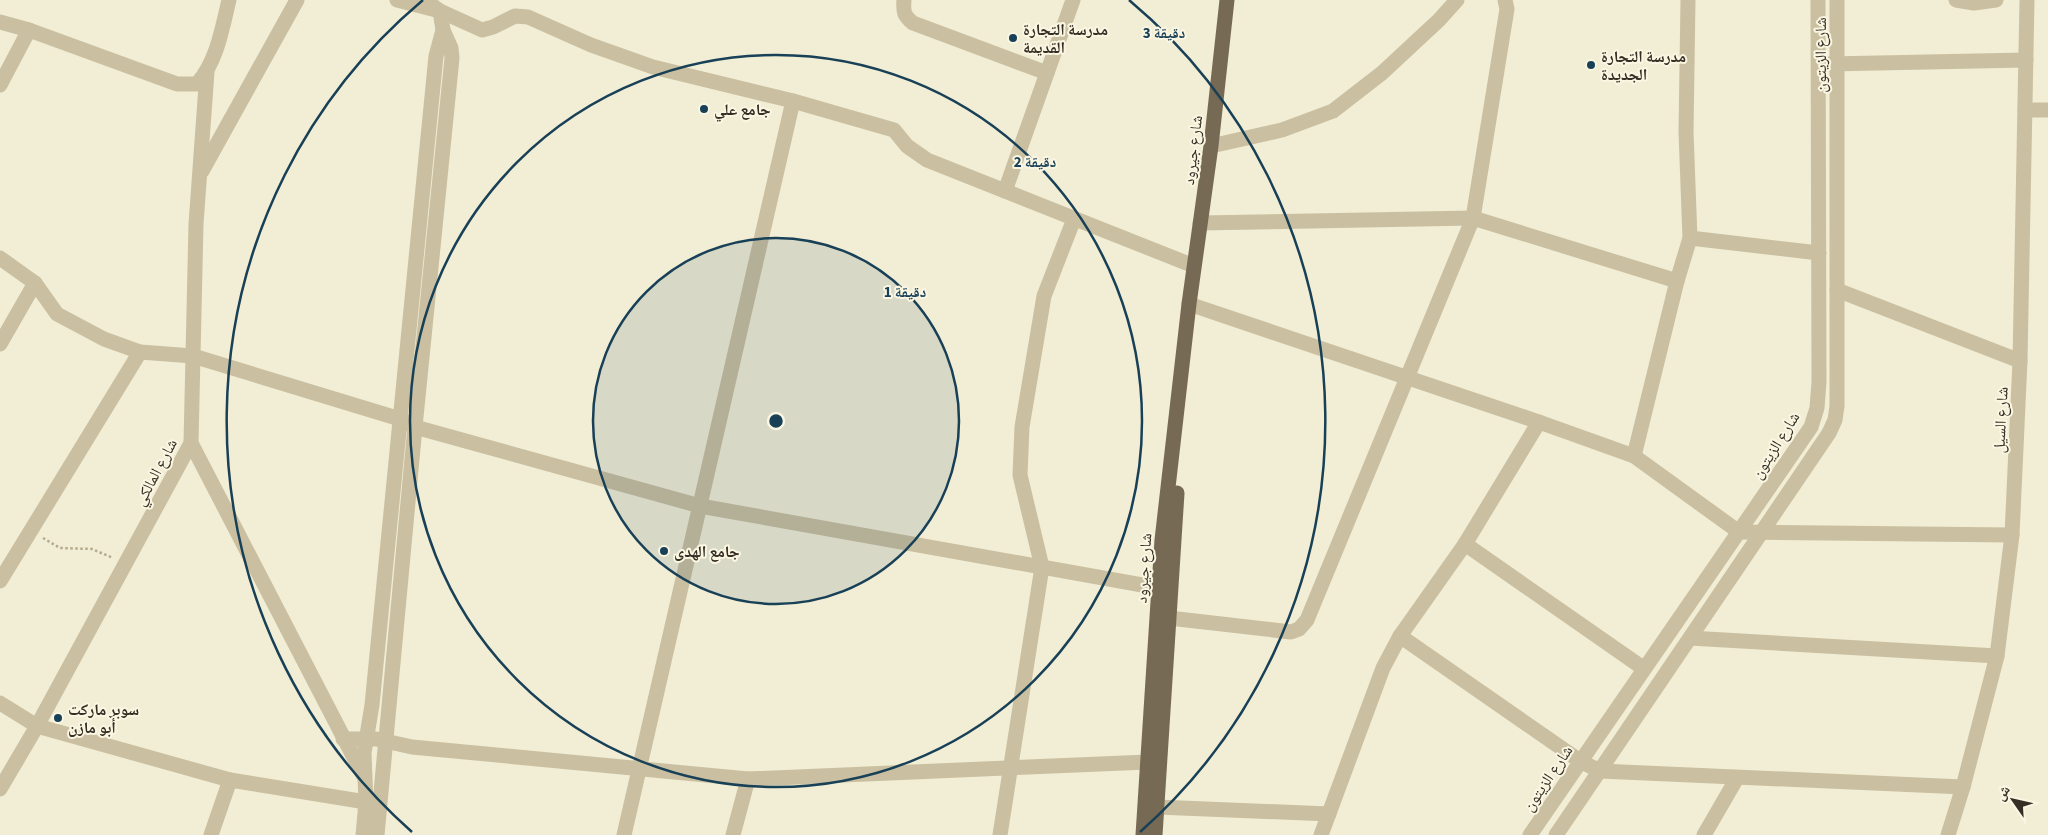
<svg xmlns="http://www.w3.org/2000/svg" width="2048" height="835" viewBox="0 0 2048 835" font-family="'Source Sans 3','Noto Naskh Arabic',sans-serif">
	<style>
		.lines { fill: none; stroke-linecap: round; stroke-linejoin: round }
		.path { stroke: #b6aa8c; stroke-width: 2.5; stroke-dasharray: 2.5 2.5; stroke-linecap: butt }
		.minor { stroke: #cac0a1; stroke-width: 15 }
		.major { stroke: #776a54; stroke-width: 15 }
		.ring { fill: none; stroke: #184057; stroke-width: 2.5 }
		.poi-dot { fill: #184057; stroke: #faf6e2; stroke-width: 2 }
		.labels { text-anchor: middle; stroke-width: 4; stroke-linejoin: round; paint-order: stroke }
		.poi-label { font-size: 16px; font-weight: bold; fill: #342e24; stroke: #faf6e2; text-anchor: start }
		.street-label { font-size: 16px; fill: #342e24; stroke: #faf6e2 }
		.centre { fill: #184057; stroke: #faf6e2; stroke-width: 2.5 }
		.ring-label { font-size: 15px; text-anchor: middle; font-weight: bold; fill: #184057; stroke: #faf6e2; stroke-width: 4; stroke-linejoin: round; paint-order: stroke }
	</style>
	<rect width="100%" height="100%" fill="#f2edd5"/>
	<g class="lines">
		<polyline class="path" points="43,538 60,548 92,549 113,558"/>
		<g class="minor">
			<polyline points="397,0 440,11 482,30 493,27 515,16 528,17 591,45 653,67 793,101 894,130 907,146 927,160 1194,266"/>
			<path d="M 904,0 C 903,12 904,16 913,23 L 1047,73"/>
			<polyline points="1956,0 1974,3 1996,0"/>
			<path d="M 0,22 L 29,30 L 177,84 L 197,84 C 217,61 222,29 229,0"/>
			<polyline points="1828,64 2026,60"/>
			<polyline points="0,85 29,30"/>
			<polyline points="2025,110 2048,110"/>
			<polyline points="1211,146 1282,130 1333,111 1382,73 1439,20 1457,0"/>
			<polyline points="202,171 297,0"/>
			<polyline points="1005,191 1073,0"/>
			<polyline points="1200,223 1473,218 1677,281"/>
			<polyline points="1690,238 1819,253"/>
			<polyline points="0,258 35,283 57,314 104,339 140,352 193,356 400,419 415,427 700,506 1159,588"/>
			<polyline points="1837,290 2020,361"/>
			<polyline points="1189,304 1539,422 1634,456 1739,532 2012,535"/>
			<polyline points="0,344 35,283"/>
			<polyline points="191,443 363,775"/>
			<polyline points="1634,456 1677,281 1690,238 1686,132 1688,0"/>
			<polyline points="1465,544 1643,668"/>
			<polyline points="0,581 140,352"/>
			<polyline points="1169,618 1291,632 1299,629 1307,620 1473,218 1507,9 1505,0"/>
			<polyline points="1400,636 1580,761 1600,771 1963,787"/>
			<polyline points="1690,638 1997,656"/>
			<polyline points="0,703 37,726 230,780 366,802"/>
			<polyline points="343,739 376,739 412,747 748,779 1148,762"/>
			<polyline points="0,789 37,726 191,443 196,224 207,72"/>
			<polyline points="1157,807 1329,814"/>
			<polyline points="211,835 230,780"/>
			<polyline points="363,835 366,802 364,753 372,705 436,56 443,30"/>
			<polyline points="377,835 415,427 452,58 451,48 443,30 440,11 433,6"/>
			<polyline points="624,835 793,101"/>
			<polyline points="733,835 748,779"/>
			<polyline points="1000,835 1042,567 1020,475 1022,427 1044,296 1074,219"/>
			<polyline points="1321,835 1383,668 1400,636 1465,544 1539,422"/>
			<polyline points="1530,835 1811,427 1817,408 1819,382 1818,0"/>
			<polyline points="1556,835 1829,433 1835,420 1837,406 1837,0"/>
			<polyline points="1704,835 1737,778"/>
			<polyline points="1948,835 1963,787 1997,656 2012,535 2020,361 2027,0"/>
		</g>
		<g class="major">
			<polyline points="1143,835 1162,540 1189,304 1211,146 1227,0"/>
			<polyline points="1155,835 1177,493"/>
		</g>
	</g>
	<circle cx="776" cy="421" r="183" fill="#184057" fill-opacity=".12"/>
	<g class="ring">
		<circle cx="776" cy="421" r="183"/>
		<circle cx="776" cy="421" r="366"/>
		<path d="M412 832A549 549 0 0 1 423 0M1129 0A549 549 0 0 1 1140 832"/>
	</g>
	<g class="poi-dot">
		<circle cx="1013" cy="38" r="5"/>
		<circle cx="1591" cy="65" r="5"/>
		<circle cx="704" cy="109" r="5"/>
		<circle cx="664" cy="551" r="5"/>
		<circle cx="58" cy="718" r="5"/>
	</g>
	<g class="labels">
		<g class="poi-label">
			<text x="1023" y="35">مدرسة التجارة<tspan x="1023" dy="18">القديمة</tspan></text>
			<text x="1601" y="62">مدرسة التجارة<tspan x="1601" dy="18">الجديدة</tspan></text>
			<text x="714" y="115">جامع علي</text>
			<text x="674" y="557">جامع الهدى</text>
			<text x="68" y="715">سوبر ماركت<tspan x="68" dy="18">أبو مازن</tspan></text>
		</g>
		<g class="street-label">
			<text transform="translate(1820 55) rotate(-90)" y="6">شارع الزيتون</text>
			<text transform="translate(1192 150) rotate(-83)" y="6">شارع جيرود</text>
			<text transform="translate(2000 420) rotate(-87)" y="6">شارع السيل</text>
			<text transform="translate(1775 445) rotate(-58)" y="6">شارع الزيتون</text>
			<text transform="translate(155 472) rotate(-62)" y="6">شارع المالكي</text>
			<text transform="translate(1143 568) rotate(-86)" y="6">شارع جيرود</text>
			<text transform="translate(1547 778) rotate(-56)" y="6">شارع الزيتون</text>
		</g>
	</g>
	<circle cx="776" cy="421" r="8" class="centre"/>
	<g class="ring-label">
		<text x="1164" y="38">3 دقيقة</text>
		<text x="1035" y="167">2 دقيقة</text>
		<text x="905" y="297">1 دقيقة</text>
	</g>
	<g transform="translate(2013 800) rotate(304)" stroke="#faf6e2" stroke-width="4" paint-order="stroke">
	<path d="M0-4L9 19L0 12L-9 19Z" fill="#342e24"/>
	<text y="-8" font-size="14" font-weight="bold" text-anchor="middle" fill="#342e24">ش</text>
	</g>
</svg>
